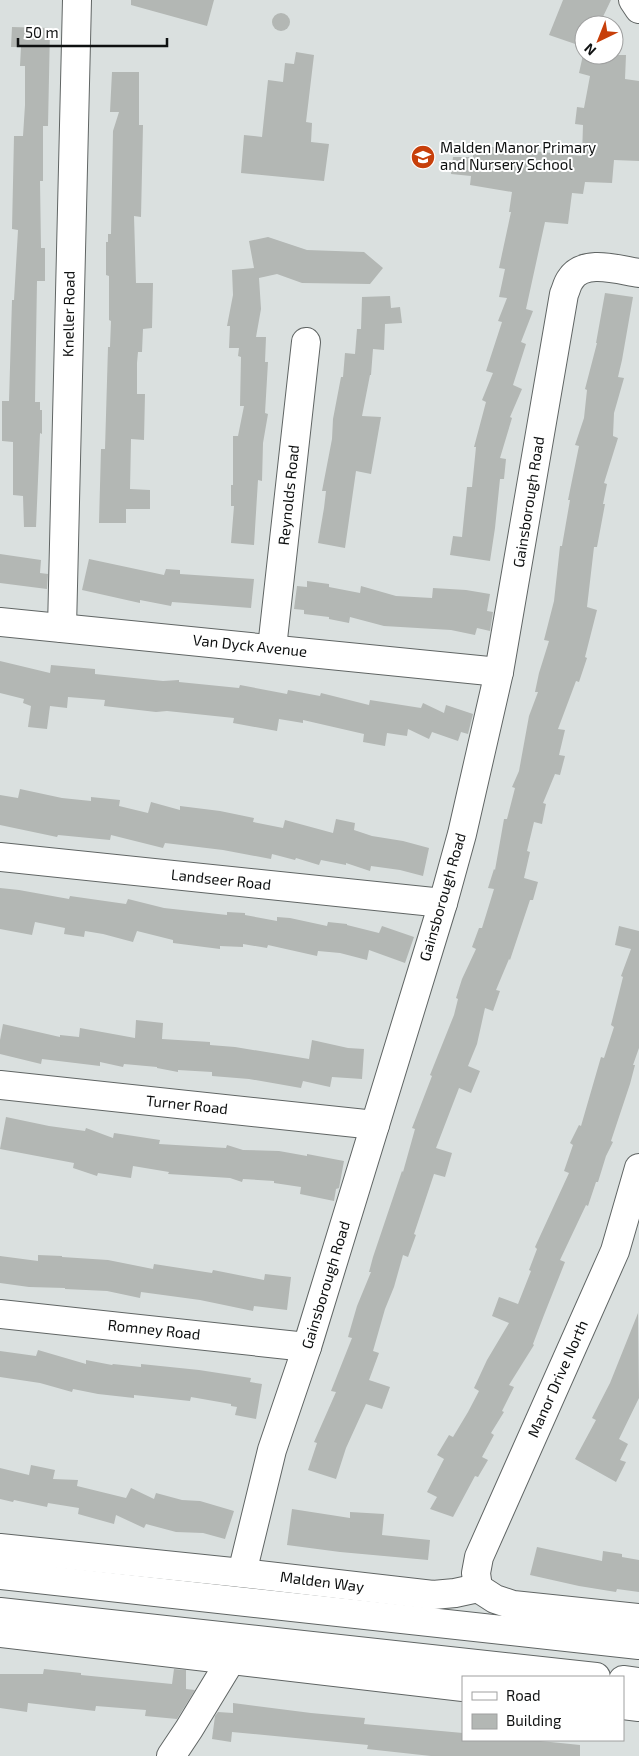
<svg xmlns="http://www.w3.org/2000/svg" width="639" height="1756" viewBox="0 0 639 1756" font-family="'Exo 2',sans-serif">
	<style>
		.building { fill: #b3b7b4 }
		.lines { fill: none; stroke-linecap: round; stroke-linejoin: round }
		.minor-casing { stroke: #606564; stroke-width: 30 }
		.highway-casing { stroke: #606564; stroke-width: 30 }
		.minor { stroke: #fff; stroke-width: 28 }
		.highway { stroke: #fff; stroke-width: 28 }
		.labels { text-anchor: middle; stroke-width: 4; stroke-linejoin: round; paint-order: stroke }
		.poi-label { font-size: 15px; fill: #0f1111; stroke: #fff; text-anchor: start }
		.street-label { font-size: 15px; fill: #0f1111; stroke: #fff }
	</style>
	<rect width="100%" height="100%" fill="#dae0df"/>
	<g class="building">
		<polygon points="131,0 214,0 207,26 131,5"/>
		<polygon points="563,0 611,0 599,25 584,25 584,47 549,35"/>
		<circle cx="281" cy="22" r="9"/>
		<polygon points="12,27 50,28 48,126 43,126 43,181 40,181 41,248 45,248 45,281 37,281 35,402 40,402 40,410 42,410 42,434 40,433 36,527 24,527 23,496 13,495 13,442 2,441 2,401 9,401 12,300 14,300 18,230 12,229 14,136 23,136 25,105 25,66 20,66 21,47 11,47"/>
		<polygon points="296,52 314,55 306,122 312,123 311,142 329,144 324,181 241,173 244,135 262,137 268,80 283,82 285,63 294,64"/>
		<polygon points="583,55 626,55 625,79 639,81 639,161 614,160 612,183 585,182 583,194 572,193 568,224 545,222 526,309 533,311 521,342 526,344 513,385 522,389 510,417 512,418 500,458 506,459 504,479 500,479 495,528 490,561 450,555 453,536 462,537 467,487 472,487 476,447 474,447 486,402 482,400 493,373 486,371 502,322 498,321 507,298 499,297 505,269 499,268 511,212 509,212 512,192 470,185 471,176 451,174 453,157 473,157 474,145 582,156 583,125 575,124 577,107 584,108 590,76 579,73"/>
		<polygon points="112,72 139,72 139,125 143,125 141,217 134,216 136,283 153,283 152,328 143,329 142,352 138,352 137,363 137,394 145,394 144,440 131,439 130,489 150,490 150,509 126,509 126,523 99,523 101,449 105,449 108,347 110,347 111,321 109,320 109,276 106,275 106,242 108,242 108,234 111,234 113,131 119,112 110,112"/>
		<polygon points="268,237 307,250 364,252 383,268 370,284 302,283 277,274 259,278 261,309 256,337 266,337 265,362 268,362 265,413 268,414 263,443 262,481 258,480 254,545 231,543 234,506 231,506 231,485 233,485 233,436 238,436 244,406 240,406 241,357 238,356 239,348 229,348 230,326 227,326 233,295 232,270 254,268 249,241"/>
		<polygon points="605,293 633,297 622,360 618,377 624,378 614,413 613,436 618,438 604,483 607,484 603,504 605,504 597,547 594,547 587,607 597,610 585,657 587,658 579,682 576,681 558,729 565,730 559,755 565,756 560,775 555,774 543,803 546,804 542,824 534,822 527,851 530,852 524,878 538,882 533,900 530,900 510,960 509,959 496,990 500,991 493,1011 485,1008 477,1044 468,1066 480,1071 471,1093 459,1088 436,1148 452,1153 445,1177 434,1174 414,1234 416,1235 408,1257 403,1255 394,1287 385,1309 373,1351 379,1353 369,1380 390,1387 382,1409 366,1404 346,1448 336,1479 308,1470 317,1443 314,1442 336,1392 331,1391 352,1338 348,1337 357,1306 371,1272 369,1272 373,1257 402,1171 403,1172 415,1129 412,1128 432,1076 430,1075 454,1015 458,999 456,998 462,979 476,949 472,947 479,928 482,928 494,889 488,888 494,869 495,870 504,819 507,819 515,788 512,787 519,771 529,716 538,692 535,692 539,673 549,641 544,640 554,601 560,546 562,546 570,500 568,500 579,446 575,445 584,418 587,390 585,389 597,343 596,343"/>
		<polygon points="390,296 391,308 400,307 402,323 385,324 384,350 373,349 371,375 370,375 362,416 381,417 371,474 356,471 345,548 318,543 324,508 326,491 322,491 332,439 333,419 341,377 343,377 345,353 355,354 357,329 361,329 362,297"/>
		<polygon points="0,554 41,560 40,573 48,574 47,589 0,583"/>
		<polygon points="89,559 164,575 166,569 180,570 180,574 254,579 251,608 172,602 171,606 140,600 140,603 82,590"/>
		<polygon points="307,581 329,584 329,587 360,593 361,586 396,596 432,598 433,588 466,590 490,594 487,611 493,612 490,631 477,628 475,635 451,630 384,626 350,617 349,623 329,619 329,617 304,614 304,610 294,609 297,586 307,587"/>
		<polygon points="0,661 50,673 51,665 95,669 95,674 163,681 179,680 179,682 239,688 240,685 287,694 288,690 320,696 321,693 369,705 370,700 421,708 423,703 444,713 446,705 473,714 468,734 461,732 458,741 432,732 429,739 408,729 407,736 387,733 385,746 363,742 364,734 303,720 303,723 279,719 277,731 233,723 234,718 167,711 156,712 104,706 105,700 68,697 67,708 50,706 47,729 28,727 31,706 23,703 24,699 0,693"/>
		<polygon points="20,789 62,798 91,801 91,797 120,800 119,806 148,813 151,802 180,810 180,806 220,811 254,818 253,822 283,828 285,820 333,833 336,819 355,823 354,830 372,836 403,841 429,848 423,876 400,870 371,866 370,871 346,863 346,865 321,860 319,865 296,858 295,860 272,854 271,859 223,850 165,843 163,848 111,835 110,840 58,835 57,837 0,825 0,795 18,798"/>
		<polygon points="0,888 19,890 69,899 70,896 126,904 128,899 164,908 227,915 227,912 245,913 245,915 277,921 277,917 290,918 327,926 328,922 347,924 347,925 379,933 382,926 414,937 405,963 369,950 367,960 340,953 318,951 317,956 268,945 267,948 243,944 243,947 220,946 220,949 173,943 173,940 137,931 133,942 103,934 85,931 84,937 64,934 65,928 35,922 32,935 0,929"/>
		<polygon points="619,926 639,931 639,1048 633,1065 635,1065 630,1084 611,1141 613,1142 606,1156 598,1182 596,1182 588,1206 586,1205 560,1260 565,1262 544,1315 533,1344 534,1345 509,1385 514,1387 502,1411 504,1412 491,1433 494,1435 482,1457 488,1460 478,1477 475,1476 453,1517 430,1509 437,1497 427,1492 444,1459 437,1455 449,1435 453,1437 468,1412 479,1391 474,1388 487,1360 509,1323 492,1316 499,1297 518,1304 531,1271 529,1270 537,1249 535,1247 569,1173 564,1171 573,1145 570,1143 579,1125 581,1126 601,1057 604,1058 614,1027 611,1025 623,977 621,976 631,949 615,945"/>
		<polygon points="136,1020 163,1023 162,1039 210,1042 210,1045 235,1047 309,1059 312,1040 348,1048 364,1049 362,1079 332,1077 330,1087 303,1081 301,1088 249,1079 212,1076 212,1072 178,1070 178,1072 157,1068 157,1067 124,1064 123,1067 100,1062 100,1066 42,1059 41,1064 0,1054 0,1040 3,1024 60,1037 60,1035 79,1037 80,1028 135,1038"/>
		<polygon points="6,1117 49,1126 85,1131 86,1128 113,1138 114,1133 160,1140 159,1144 226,1148 227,1145 243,1150 279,1151 307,1156 307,1154 344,1161 339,1188 336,1189 334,1201 300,1194 301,1187 274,1183 274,1181 243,1179 242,1182 230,1178 168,1174 169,1172 133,1166 131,1178 98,1173 97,1176 73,1168 74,1163 0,1149"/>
		<polygon points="38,1255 62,1256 62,1257 108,1260 153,1269 154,1264 212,1273 213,1270 264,1280 265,1274 291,1277 287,1310 254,1306 253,1311 200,1300 141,1292 140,1298 107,1291 65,1289 65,1288 29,1287 0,1283 0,1256 38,1261"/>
		<polygon points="638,1313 639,1398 619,1439 628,1444 620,1460 626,1462 616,1482 575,1459 596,1420 592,1418 610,1383"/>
		<polygon points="38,1350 86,1364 86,1360 112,1365 113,1364 141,1367 141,1364 199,1370 251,1378 250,1382 262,1384 256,1419 235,1415 237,1407 231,1406 231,1404 191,1397 190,1401 134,1395 134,1398 98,1394 73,1389 72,1392 40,1383 0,1377 0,1351 36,1356"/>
		<polygon points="31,1465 55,1470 53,1479 78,1480 77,1486 126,1498 131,1488 154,1499 156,1493 182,1500 200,1501 234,1511 225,1539 203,1533 176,1532 146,1524 144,1528 116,1515 114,1524 78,1514 79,1508 48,1503 47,1507 14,1500 13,1502 0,1499 0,1468 29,1475"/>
		<polygon points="292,1509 350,1518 350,1512 384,1514 382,1535 430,1540 428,1560 340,1552 287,1545"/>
		<polygon points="537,1547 602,1561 603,1551 622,1554 622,1557 639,1560 639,1592 617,1589 616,1592 579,1586 530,1575"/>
		<polygon points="44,1669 81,1673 81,1675 172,1684 174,1669 186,1670 186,1689 195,1690 177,1719 145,1716 146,1710 96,1706 95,1711 28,1703 27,1712 0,1708 0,1674 43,1674"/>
		<polygon points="233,1703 311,1713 365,1718 364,1724 463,1733 463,1740 531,1740 580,1745 580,1756 431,1756 367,1749 368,1745 232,1732 231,1742 212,1739 215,1716 218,1712 233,1713"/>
	</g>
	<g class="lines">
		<g class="minor-casing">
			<g id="minor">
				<polyline points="633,0 639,9"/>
				<polyline points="0,622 499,672"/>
				<polyline points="62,628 77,0"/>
				<polyline points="272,648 306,342"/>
				<polyline points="0,857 443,903"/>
				<polyline points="0,1085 375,1125"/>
				<polyline points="0,1314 307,1347"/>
				<polyline points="0,1548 242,1573 433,1595 455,1593 478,1588 495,1599 513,1605 639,1618"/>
				<path d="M 242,1573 L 272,1450 L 307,1347 L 443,903 L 462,834 L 499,672 L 564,294 C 566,290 567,284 570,280 C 583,258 619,270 639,273"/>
				<polyline points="478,1588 476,1573 479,1557 615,1251 639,1168"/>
				<polyline points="0,1633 463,1687"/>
				<polyline points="623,1705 639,1707"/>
				<polyline points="171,1756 189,1729 231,1660"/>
			</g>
		</g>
		<g class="highway-casing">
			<g id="highway">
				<polyline points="0,1575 639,1645"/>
				<polyline points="0,1612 596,1677"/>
				<polyline points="623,1680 639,1682"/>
			</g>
		</g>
		<use href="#minor" class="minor"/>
		<use href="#highway" class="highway"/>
	</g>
	<defs>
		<g id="school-disc" transform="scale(1.25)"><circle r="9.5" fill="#c73f0a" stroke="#fff"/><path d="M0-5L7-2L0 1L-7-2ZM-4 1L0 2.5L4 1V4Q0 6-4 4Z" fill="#fff"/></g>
	</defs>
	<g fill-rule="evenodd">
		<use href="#school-disc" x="423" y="157"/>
	</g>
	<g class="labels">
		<g class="poi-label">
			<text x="440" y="153">Malden Manor Primary<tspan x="440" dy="17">and Nursery School</tspan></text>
		</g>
		<g class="street-label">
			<text transform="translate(69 314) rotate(-89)" y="5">Kneller Road</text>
			<text transform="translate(289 495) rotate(-84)" y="5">Reynolds Road</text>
			<text transform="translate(529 502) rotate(-81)" y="5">Gainsborough Road</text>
			<text transform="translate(250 646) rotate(6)" y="5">Van Dyck Avenue</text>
			<text transform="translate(221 880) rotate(6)" y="5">Landseer Road</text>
			<text transform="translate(443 897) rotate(-74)" y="5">Gainsborough Road</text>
			<text transform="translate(187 1105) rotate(6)" y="5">Turner Road</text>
			<text transform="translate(326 1285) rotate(-73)" y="5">Gainsborough Road</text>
			<text transform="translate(154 1330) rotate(6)" y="5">Romney Road</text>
			<text transform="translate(558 1379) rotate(-66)" y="5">Manor Drive North</text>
			<text transform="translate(322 1582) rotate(7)" y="5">Malden Way</text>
		</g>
	</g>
	<rect x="462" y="1676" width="162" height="65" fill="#ffffff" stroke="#9fa0a0"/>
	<rect x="472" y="1692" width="25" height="8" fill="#ffffff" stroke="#9fa0a0"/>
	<text x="506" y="1701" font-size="15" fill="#0f1111">Road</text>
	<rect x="472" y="1714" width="25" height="15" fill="#b3b7b4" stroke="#9fa0a0"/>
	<text x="506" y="1726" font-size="15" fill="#0f1111">Building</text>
	<g transform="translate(599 40) rotate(223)"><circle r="24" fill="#ffffff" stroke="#9fa0a0"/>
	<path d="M0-4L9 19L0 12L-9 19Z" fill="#c73f0a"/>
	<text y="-8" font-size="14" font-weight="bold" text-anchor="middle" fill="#0f1111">N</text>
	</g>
	<path d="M18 38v8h149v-8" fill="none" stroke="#0f1111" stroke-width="2.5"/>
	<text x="25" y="38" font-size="15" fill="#0f1111" stroke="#ffffff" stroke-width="4" paint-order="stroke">50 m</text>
</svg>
